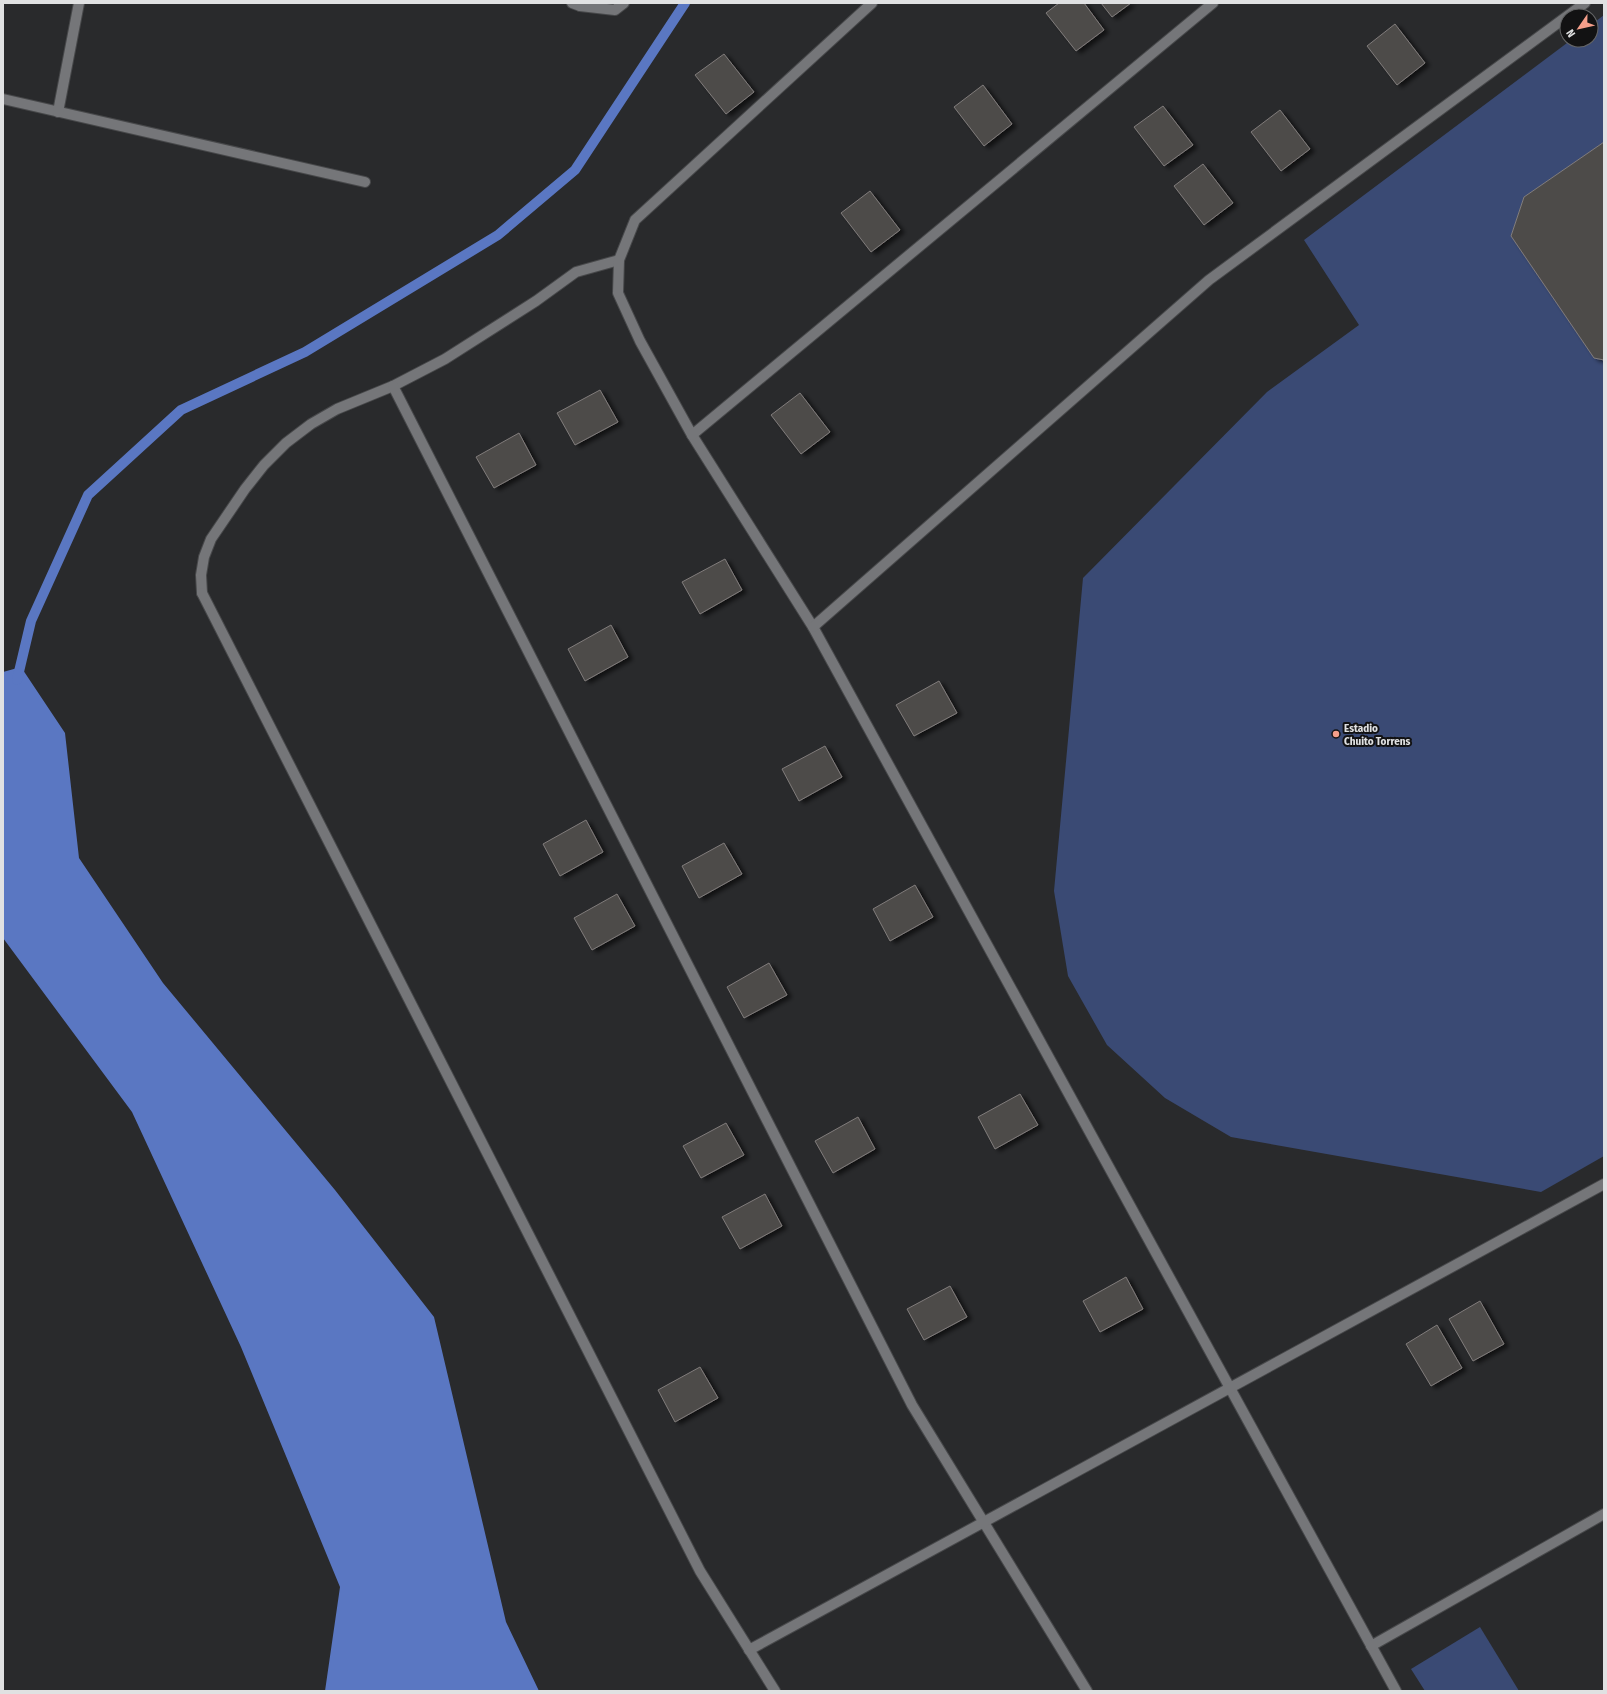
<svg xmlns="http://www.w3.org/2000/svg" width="1607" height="1694" viewBox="0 0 1607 1694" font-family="'Fira Sans Condensed',sans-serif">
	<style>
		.green { fill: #3a4a74 }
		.water { fill: #5a77c2 }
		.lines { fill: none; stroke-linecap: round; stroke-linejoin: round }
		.stream { stroke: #5a77c2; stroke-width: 10 }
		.building { fill: #4e4b4a; stroke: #807c7b; filter: url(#shadow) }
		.service-casing { stroke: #47484a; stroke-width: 12 }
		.minor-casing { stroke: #47484a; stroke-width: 12 }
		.service { stroke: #757679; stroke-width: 10 }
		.minor { stroke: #757679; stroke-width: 10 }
		.poi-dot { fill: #f49e8a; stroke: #121213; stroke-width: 1.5 }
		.labels { text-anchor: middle; stroke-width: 4; stroke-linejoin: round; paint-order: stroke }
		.poi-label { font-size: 11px; font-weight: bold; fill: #e0e1e2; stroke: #121213; text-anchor: start }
	</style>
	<defs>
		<filter id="shadow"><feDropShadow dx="4.5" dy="2.5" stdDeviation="2" flood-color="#0009"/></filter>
	</defs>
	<rect width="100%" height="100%" fill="#292a2c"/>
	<g class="green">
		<polygon points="1604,15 1604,1156 1541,1192 1231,1137 1165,1098 1107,1045 1068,976 1054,891 1083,578 1267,392 1359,325 1304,240 1571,40 1591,40 1591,25"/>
		<polygon points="1480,1627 1519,1691 1425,1691 1411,1669"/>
	</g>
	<polygon class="water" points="21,667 65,733 79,858 163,983 335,1190 434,1317 506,1622 539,1691 325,1691 340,1587 241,1347 132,1112 3,938 3,672"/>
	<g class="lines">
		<polyline class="stream" points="17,680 31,621 88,495 181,410 305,352 498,235 575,170 685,3"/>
	</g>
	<g class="building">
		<polygon points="1059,3 1084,3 1104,30 1076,51 1046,13"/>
		<polygon points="1101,3 1131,3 1112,17"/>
		<polygon points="1395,24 1425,63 1397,85 1367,46"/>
		<polygon points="724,54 754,92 726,114 695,75"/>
		<polygon points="983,85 1012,124 984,146 954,107"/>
		<polygon points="1163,106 1193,145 1164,166 1134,127"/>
		<polygon points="1280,110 1310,149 1281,171 1251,132"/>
		<polygon points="1604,142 1604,360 1594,358 1511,236 1524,197"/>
		<polygon points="1203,164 1233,203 1204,225 1174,186"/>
		<polygon points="870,191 900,230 871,252 841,213"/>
		<polygon points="600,390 618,422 575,445 557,413"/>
		<polygon points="800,393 830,432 801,454 771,415"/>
		<polygon points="519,433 536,465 494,488 476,457"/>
		<polygon points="725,559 742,590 700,614 682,582"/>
		<polygon points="611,625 628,657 585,681 568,649"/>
		<polygon points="939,681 957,713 914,736 896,705"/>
		<polygon points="825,746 842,777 799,801 782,769"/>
		<polygon points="586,820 603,852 560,876 543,844"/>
		<polygon points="724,843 742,874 699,898 682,866"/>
		<polygon points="915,885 933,917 890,941 873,909"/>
		<polygon points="617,894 635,926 592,950 574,918"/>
		<polygon points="769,963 787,995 744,1018 727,987"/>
		<polygon points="1020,1094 1038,1125 995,1149 978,1117"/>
		<polygon points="858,1117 875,1149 833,1173 815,1141"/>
		<polygon points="726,1123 744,1155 701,1178 683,1146"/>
		<polygon points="765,1194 782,1226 740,1249 722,1217"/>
		<polygon points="1126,1277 1143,1309 1100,1332 1083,1301"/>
		<polygon points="950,1286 967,1317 924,1340 907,1309"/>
		<polygon points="1480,1301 1504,1344 1473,1361 1449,1319"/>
		<polygon points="1437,1325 1462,1368 1431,1386 1406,1344"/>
		<polygon points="700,1367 718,1398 675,1422 658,1390"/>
	</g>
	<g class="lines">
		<g class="service-casing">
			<g id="service">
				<polyline points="580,6 615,10 624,3"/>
				<polyline points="202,593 201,575 204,557 211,539 245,489 264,465 286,443 311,424 337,409 393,386 445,359 536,301 576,272 619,260"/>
			</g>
		</g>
		<g class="minor-casing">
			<g id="minor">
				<polyline points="572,3 580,6"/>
				<polyline points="872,3 635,220 619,260 618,293 640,341 692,435 813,627 1396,1691"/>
				<polyline points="3,99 365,182"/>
				<polyline points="58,112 79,3"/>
				<polyline points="393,386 912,1405 1087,1691"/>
				<polyline points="692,435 1213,3"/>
				<polyline points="202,593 700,1571 775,1691"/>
				<polyline points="813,627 1209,280 1585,3"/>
				<polyline points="1371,1646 1604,1514"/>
				<polyline points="749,1650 1604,1184"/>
			</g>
		</g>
		<use href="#service" class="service"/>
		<use href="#minor" class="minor"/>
	</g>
	<circle class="poi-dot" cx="1336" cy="734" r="4"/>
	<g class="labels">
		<g class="poi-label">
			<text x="1344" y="732">Estadio<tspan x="1344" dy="13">Chuito Torrens</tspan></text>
		</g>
	</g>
	<rect width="1607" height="1694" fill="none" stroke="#e0e1e2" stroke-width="8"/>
	<g transform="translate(1579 28) rotate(236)"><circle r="19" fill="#121213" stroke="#646566"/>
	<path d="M0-3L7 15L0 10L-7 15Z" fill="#f49e8a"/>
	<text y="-6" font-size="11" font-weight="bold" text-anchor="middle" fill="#e0e1e2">N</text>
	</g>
</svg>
